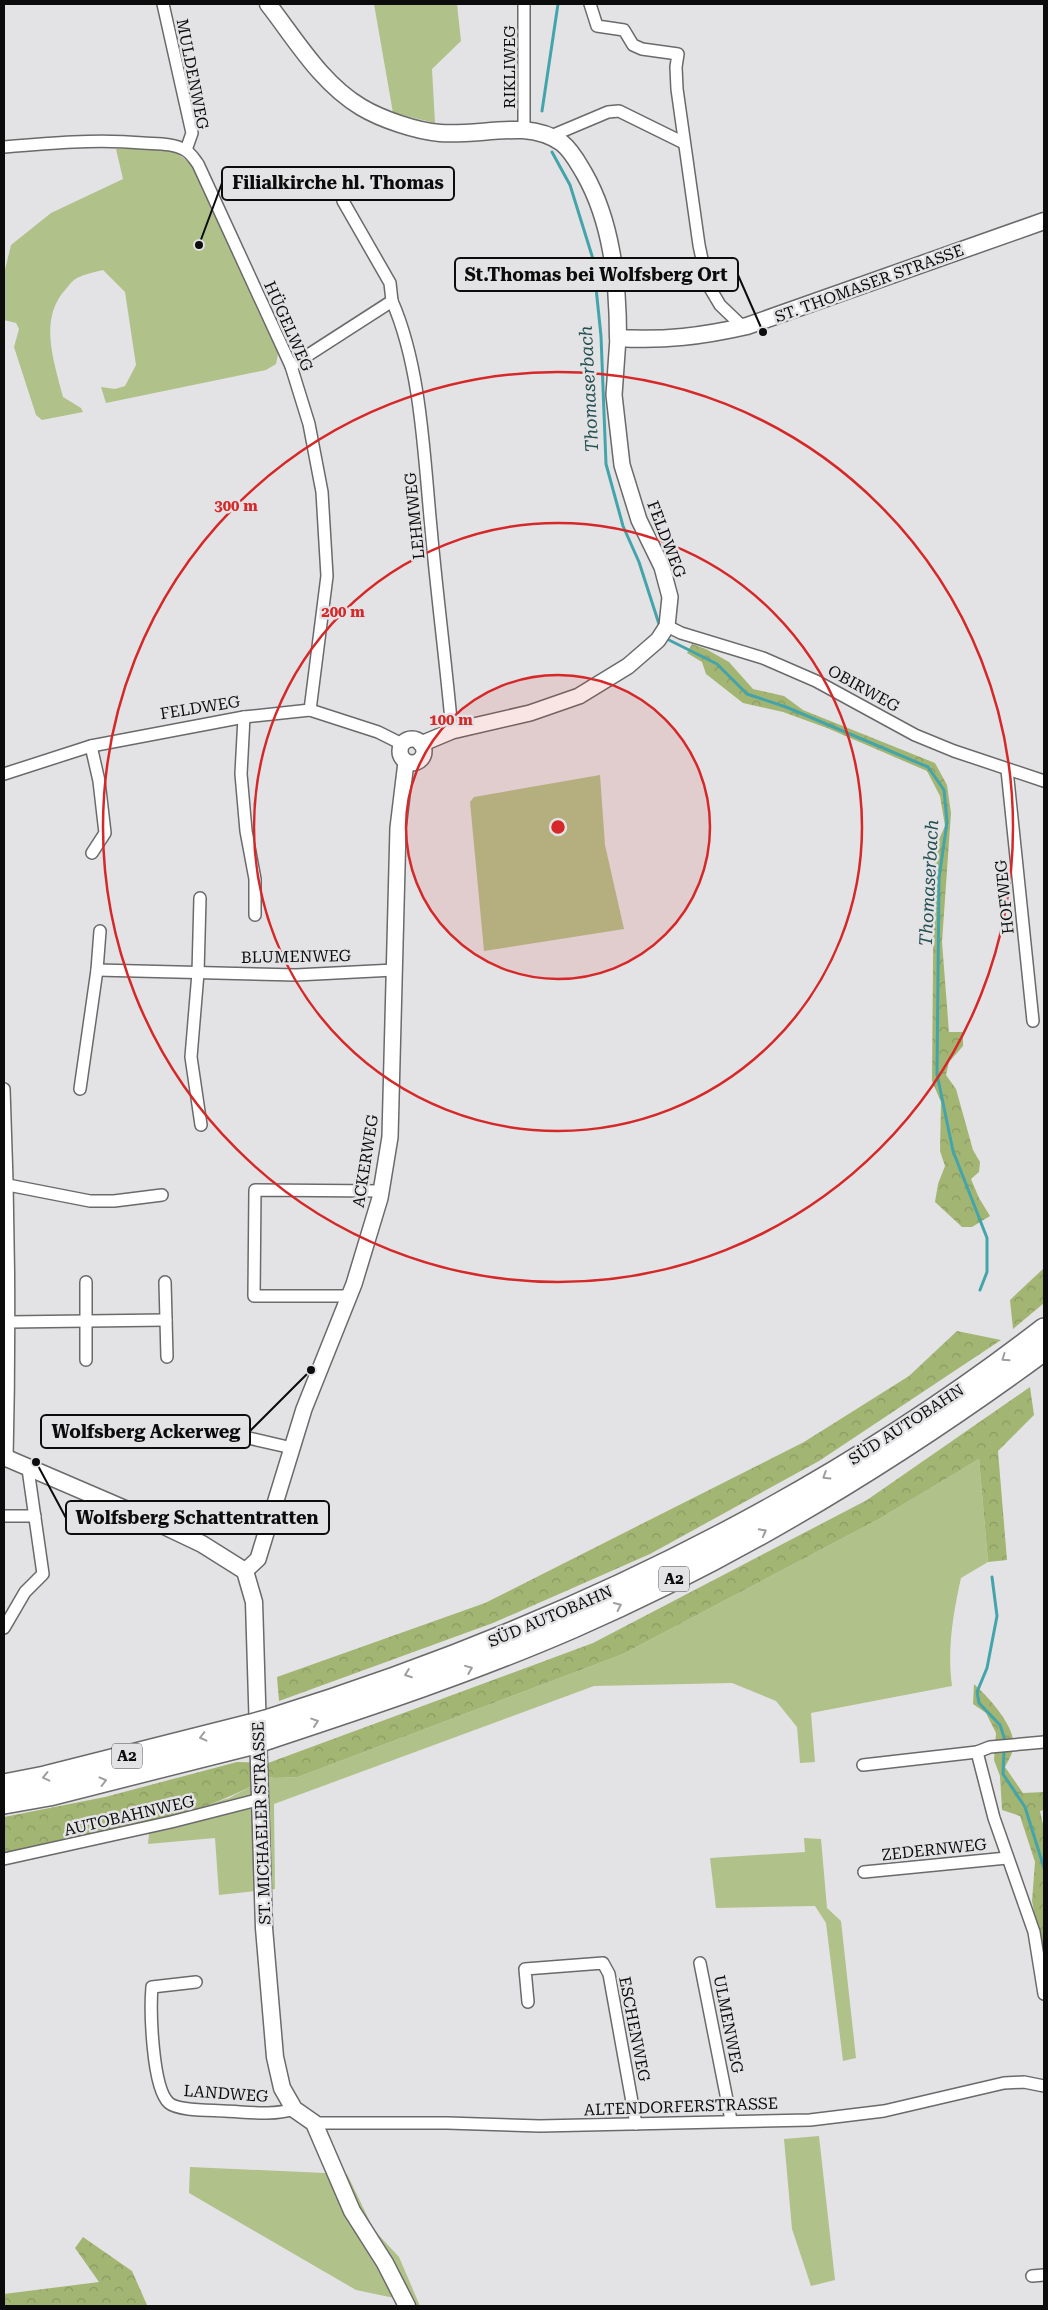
<svg xmlns="http://www.w3.org/2000/svg" width="1048" height="2310" viewBox="0 0 1048 2310" font-family="'Roboto Serif',serif">
	<style>
		.green { fill: #b1c18a }
		.forest { fill: url(#forest-crowns) }
		.lines { fill: none; stroke-linecap: round; stroke-linejoin: round }
		.stream { stroke: #43a5ab; stroke-width: 3 }
		.minor-casing { stroke: #6a6a6b; stroke-width: 14 }
		.tertiary-casing { stroke: #6a6a6b; stroke-width: 18 }
		.secondary-casing { stroke: #6a6a6b; stroke-width: 19 }
		.motorway-casing { stroke: #6a6a6b; stroke-width: 24 }
		.minor { stroke: #fff; stroke-width: 11 }
		.tertiary { stroke: #fff; stroke-width: 15 }
		.secondary { stroke: #fff; stroke-width: 16 }
		.motorway { stroke: #fff; stroke-width: 21 }
		.motorway-bridge-casing { stroke: #6a6a6b; stroke-width: 24; stroke-linecap: butt }
		.motorway-bridge { stroke: #fff; stroke-width: 21 }
		.oneway { stroke: #9e9e9e }
		.ring { fill: none; stroke: #d62828; stroke-width: 2.5 }
		.labels { text-anchor: middle; stroke-width: 5; stroke-linejoin: round; paint-order: stroke }
		.shield { fill: #e3e3e5; stroke: #4c4c4d; stroke-width: 1 }
		.shield-label { font-size: 15px; font-weight: bold; fill: #0c0c0c }
		.street-label { font-size: 16px; fill: #0c0c0c; stroke: #e3e3e5 }
		.water-label { font-size: 18px; font-style: italic; fill: #255154; stroke: #e3e3e5 }
		.centre { fill: #d62828; stroke: #e3e3e5; stroke-width: 2.5 }
		.ring-label { font-size: 15px; text-anchor: middle; font-weight: bold; fill: #d62828; stroke: #e3e3e5; stroke-width: 5; stroke-linejoin: round; paint-order: stroke }
		.leader { fill: none; stroke: #0c0c0c; stroke-width: 2 }
		.callout-dot { fill: #0c0c0c; stroke: #e3e3e5; stroke-width: 2 }
		.callout { fill: #e3e3e5; stroke: #0c0c0c; stroke-width: 2 }
		.callout-label { font-size: 18px; text-anchor: middle; font-weight: bold; fill: #0c0c0c }
	</style>
	<defs>
		<pattern id="forest-crowns" width="20" height="18" patternUnits="userSpaceOnUse" patternTransform="scale(1.25)"><rect width="20" height="18" fill="#a3b573"/><path d="M2 6a3 3 0 1 1 6 0M12 15a3 3 0 1 1 6 0" fill="none" stroke="#8b9a62"/></pattern>
	</defs>
	<rect width="100%" height="100%" fill="#e3e3e5"/>
	<g class="green">
		<polygon points="374,4 457,4 461,41 432,69 435,123 393,113"/>
		<path d="M 116,149 C 150,149 176,141 197,173 L 278,354 L 276,364 L 266,370 L 106,403 L 101,387 L 115,389 L 125,386 L 136,365 L 125,292 L 103,270 C 95,272 85,274 77,278 C 73,280 69,285 66,289 C 38,319 54,361 63,397 L 81,408 L 83,412 L 42,420 L 36,415 L 14,347 L 19,329 L 16,323 L 4,320 L 4,274 L 11,245 L 51,213 L 123,179 Z"/>
		<polygon points="600,775 605,845 624,929 484,951 470,802 474,797"/>
		<path d="M 979,1459 L 988,1562 L 961,1578 C 953,1614 947,1650 952,1686 L 811,1713 L 815,1762 L 800,1763 L 797,1727 L 776,1701 L 732,1683 L 594,1686 L 274,1804 L 275,1889 L 219,1895 L 215,1838 L 148,1844 L 150,1823 L 229,1798 L 250,1787 L 255,1775 L 275,1778 L 298,1777 L 623,1654 L 879,1519 Z"/>
		<polygon points="804,1838 821,1839 827,1908 841,1921 856,2058 843,2061 826,1923 815,1906 716,1908 710,1858 805,1852"/>
		<polygon points="819,2136 835,2280 811,2286 792,2229 784,2139"/>
		<polygon points="190,2167 347,2174 374,2230 399,2257 420,2306 402,2306 399,2299 356,2290 189,2193"/>
	</g>
	<g class="forest">
		<polygon points="692,644 706,649 729,662 753,689 784,696 803,710 935,763 947,785 951,813 942,942 949,1032 963,1032 963,1046 949,1062 946,1075 956,1089 973,1150 980,1162 979,1172 971,1179 979,1198 990,1216 972,1227 962,1227 935,1202 938,1184 945,1166 940,1151 941,1102 932,1081 934,850 945,826 940,796 927,771 827,728 783,712 743,703 706,674 702,662 687,653"/>
		<polygon points="1044,1268 1044,1303 1013,1329 1010,1300"/>
		<polygon points="957,1331 1001,1340 819,1461 650,1554 493,1623 279,1701 277,1677 485,1603 804,1442 909,1376"/>
		<path d="M 1030,1387 L 1034,1415 L 998,1451 L 1007,1560 L 988,1562 L 979,1459 L 879,1519 L 623,1654 L 298,1777 L 275,1778 L 255,1775 L 250,1787 C 174,1825 86,1837 4,1854 L 4,1817 L 105,1797 L 237,1762 L 268,1763 L 593,1643 L 867,1500 Z"/>
		<path d="M 974,1684 C 988,1697 1018,1728 1013,1749 C 1012,1755 1008,1761 1005,1767 L 1023,1793 L 1044,1792 L 1044,1810 L 1040,1811 L 1044,1829 L 1044,1966 L 1032,1901 L 1035,1862 L 1020,1816 L 1002,1810 L 1000,1776 L 994,1760 L 996,1733 L 986,1713 L 973,1704 Z"/>
		<polygon points="83,2237 132,2271 147,2305 4,2306 4,2294 99,2282 75,2248"/>
	</g>
	<g class="lines">
		<g class="stream">
			<polyline points="542,111 558,4"/>
			<polyline points="552,152 570,185 593,259 601,336 606,464 623,526 639,562 659,624"/>
			<polyline points="667,639 717,664 747,694 786,707 928,767 944,790 947,822 939,878 937,1074 953,1151 987,1238 987,1272 980,1290"/>
			<polyline points="992,1577 997,1616 987,1668 977,1692 979,1703 1000,1725 1005,1740"/>
			<polyline points="1004,1751 1003,1774 1025,1807 1044,1868"/>
		</g>
		<g class="minor-casing">
			<g id="minor">
				<polyline points="163,4 192,133 186,150"/>
				<polyline points="590,4 597,26 624,30 633,45 642,49 678,54 676,67 677,89 699,245 707,283 720,305 743,327"/>
				<polyline points="524,130 524,4"/>
				<polyline points="551,136 608,112 619,111 684,143"/>
				<path d="M 4,147 C 50,143 96,139 143,143 C 157,144 173,143 185,150 C 191,153 194,159 198,164 L 291,366 L 309,424 L 322,492 L 327,576 L 310,710"/>
				<path d="M 392,301 C 421,367 424,456 431,528 C 437,596 446,663 452,731"/>
				<polyline points="291,366 392,301 390,283 343,201"/>
				<polyline points="667,626 681,633 763,658 816,681 915,735 954,751 1044,781"/>
				<polyline points="244,717 241,774 246,831 255,879 255,915"/>
				<polyline points="91,746 99,781 105,833 92,853"/>
				<polyline points="1007,770 1033,1021"/>
				<polyline points="4,774 91,746 244,717 310,710 378,732 402,744"/>
				<polyline points="200,898 198,973 191,1057 201,1125"/>
				<polyline points="97,970 296,975 394,970"/>
				<path d="M 4,1089 C 9,1212 10,1336 7,1459"/>
				<polyline points="80,1089 97,970 100,931"/>
				<polyline points="8,1185 90,1201 114,1201 162,1195"/>
				<polyline points="86,1282 86,1360"/>
				<polyline points="165,1282 167,1357"/>
				<polyline points="349,1296 254,1296 255,1190 381,1191"/>
				<polyline points="9,1322 166,1320"/>
				<polyline points="102,1441 240,1436 292,1448"/>
				<polyline points="4,1516 35,1516"/>
				<polyline points="4,1628 25,1592 43,1574 28,1469"/>
				<polyline points="977,1752 994,1818 1034,1932 1044,1994"/>
				<polyline points="863,1765 977,1752 990,1747 1044,1742"/>
				<polyline points="4,1859 171,1822 261,1799"/>
				<polyline points="864,1872 1007,1858"/>
				<polyline points="700,1963 731,2120"/>
				<path d="M 196,1982 L 152,1987 C 150,2010 152,2088 169,2103 C 178,2111 212,2110 225,2111 C 248,2112 272,2116 294,2109"/>
				<polyline points="528,2002 525,1969 603,1963 609,1974 636,2124"/>
				<polyline points="314,2123 447,2123 540,2126 810,2120 884,2111 1004,2083 1024,2082 1044,2086"/>
				<polyline points="1032,2276 1044,2275"/>
			</g>
		</g>
		<g class="tertiary-casing">
			<g id="tertiary">
				<circle cx="412" cy="751" r="12"/>
				<polyline points="421,744 452,731 530,713 579,696 628,666 658,640 667,626 670,597 662,567 639,520 622,465 614,395 618,338"/>
				<polyline points="245,1571 258,1559 304,1409 354,1284 380,1198 390,1137 398,828 406,762"/>
			</g>
		</g>
		<g class="secondary-casing">
			<g id="secondary">
				<path d="M 268,4 C 296,40 321,83 361,107 C 381,119 416,131 440,133 C 467,135 495,129 523,130 C 536,131 551,135 562,143 C 572,151 578,163 584,173 C 612,222 618,282 618,338 C 664,341 703,336 747,326 L 1044,221"/>
				<polyline points="4,1457 160,1524 202,1544 245,1571 254,1602 264,1928 275,2057 282,2088 294,2109 314,2123 352,2211 385,2263 407,2306"/>
			</g>
		</g>
		<g class="motorway-casing">
			<g id="motorway">
				<path d="M 269,1720 C 546,1634 814,1507 1044,1329"/>
				<path d="M 269,1738 C 372,1704 474,1670 573,1627 C 741,1554 897,1458 1044,1350"/>
				<polyline points="4,1785 45,1777 251,1725"/>
				<polyline points="4,1803 49,1795 251,1744"/>
			</g>
		</g>
		<use href="#minor" class="minor"/>
		<use href="#tertiary" class="tertiary"/>
		<use href="#secondary" class="secondary"/>
		<use href="#motorway" class="motorway"/>
		<g class="motorway-bridge-casing">
			<g id="motorway-bridge">
				<polyline points="251,1725 269,1720"/>
				<polyline points="251,1744 269,1738"/>
			</g>
		</g>
		<use href="#motorway-bridge" class="motorway-bridge"/>
	</g>
	<defs><path id="oneway-chevron" d="M-2-3.5L2.5 0L-2 3.5" fill="none" stroke-width="1.6" stroke-linecap="round" stroke-linejoin="round" transform="scale(1.25)"/></defs>
	<g class="oneway">
		<use href="#oneway-chevron" transform="translate(1005 1358) rotate(145)"/>
		<use href="#oneway-chevron" transform="translate(826 1476) rotate(148)"/>
		<use href="#oneway-chevron" transform="translate(763 1532) rotate(-28)"/>
		<use href="#oneway-chevron" transform="translate(618 1606) rotate(-25)"/>
		<use href="#oneway-chevron" transform="translate(469 1669) rotate(-22)"/>
		<use href="#oneway-chevron" transform="translate(408 1674) rotate(160)"/>
		<use href="#oneway-chevron" transform="translate(315 1722) rotate(-18)"/>
		<use href="#oneway-chevron" transform="translate(203 1737) rotate(166)"/>
		<use href="#oneway-chevron" transform="translate(46 1777) rotate(167)"/>
		<use href="#oneway-chevron" transform="translate(103 1781) rotate(-14)"/>
	</g>
	<circle cx="558" cy="827" r="152" fill="#d62828" fill-opacity=".12"/>
	<g class="ring">
		<circle cx="558" cy="827" r="152"/>
		<circle cx="558" cy="827" r="304"/>
		<circle cx="558" cy="827" r="455"/>
	</g>
	<g class="labels">
		<g class="shield">
			<rect x="659" y="1566.5" width="30" height="25" rx="4"/>
			<rect x="112" y="1743.5" width="30" height="25" rx="4"/>
		</g>
		<g class="shield-label">
			<text x="674" y="1584">A2</text>
			<text x="127" y="1761">A2</text>
		</g>
		<g class="street-label">
			<text transform="translate(509 67) rotate(-90)" y="6">RIKLIWEG</text>
			<text transform="translate(193 74) rotate(79)" y="6">MULDENWEG</text>
			<text transform="translate(869 283) rotate(-20)" y="6">ST. THOMASER STRASSE</text>
			<text transform="translate(289 326) rotate(66)" y="6">HÜGELWEG</text>
			<text transform="translate(414 516) rotate(-96)" y="6">LEHMWEG</text>
			<text transform="translate(667 539) rotate(69)" y="6">FELDWEG</text>
			<text transform="translate(864 688) rotate(29)" y="6">OBIRWEG</text>
			<text transform="translate(200 707) rotate(-9)" y="6">FELDWEG</text>
			<text transform="translate(1004 897) rotate(-96)" y="6">HOFWEG</text>
			<text transform="translate(296 956) rotate(-1)" y="6">BLUMENWEG</text>
			<text transform="translate(365 1161) rotate(-81)" y="6">ACKERWEG</text>
			<text transform="translate(906 1424) rotate(-33)" y="6">SÜD AUTOBAHN</text>
			<text transform="translate(550 1616) rotate(-23)" y="6">SÜD AUTOBAHN</text>
			<text transform="translate(129 1815) rotate(-13)" y="6">AUTOBAHNWEG</text>
			<text transform="translate(261 1823) rotate(-92)" y="6">ST. MICHAELER STRASSE</text>
			<text transform="translate(934 1849) rotate(-6)" y="6">ZEDERNWEG</text>
			<text transform="translate(729 2024) rotate(79)" y="6">ULMENWEG</text>
			<text transform="translate(635 2029) rotate(79)" y="6">ESCHENWEG</text>
			<text transform="translate(226 2093) rotate(4)" y="6">LANDWEG</text>
			<text transform="translate(681 2106) rotate(-2)" y="6">ALTENDORFERSTRASSE</text>
		</g>
		<g class="water-label">
			<text transform="translate(589 389) rotate(-93)" y="6">Thomaserbach</text>
			<text transform="translate(929 883) rotate(-87)" y="6">Thomaserbach</text>
		</g>
	</g>
	<circle cx="558" cy="827" r="8" class="centre"/>
	<g class="ring-label">
		<text x="236" y="511">300 m</text>
		<text x="343" y="617">200 m</text>
		<text x="451" y="725">100 m</text>
	</g>
	<path class="leader" d="M199 245L222 183M763 332L738 275M311 1370L250 1431M36 1462L66 1518"/>
	<g class="callout-dot">
		<circle cx="199" cy="245" r="5"/>
		<circle cx="763" cy="332" r="5"/>
		<circle cx="311" cy="1370" r="5"/>
		<circle cx="36" cy="1462" r="5"/>
	</g>
	<g class="callout">
		<rect x="222" y="167" width="232" height="33" rx="5"/>
		<rect x="455" y="258" width="283" height="33" rx="5"/>
		<rect x="41" y="1415" width="209" height="33" rx="5"/>
		<rect x="66" y="1501" width="263" height="33" rx="5"/>
	</g>
	<g class="callout-label">
		<text x="338" y="189">Filialkirche hl. Thomas</text>
		<text x="596" y="281">St.Thomas bei Wolfsberg Ort</text>
		<text x="146" y="1438">Wolfsberg Ackerweg</text>
		<text x="197" y="1524">Wolfsberg Schattentratten</text>
	</g>
	<rect width="1048" height="2310" fill="none" stroke="#0c0c0c" stroke-width="10"/>
</svg>
